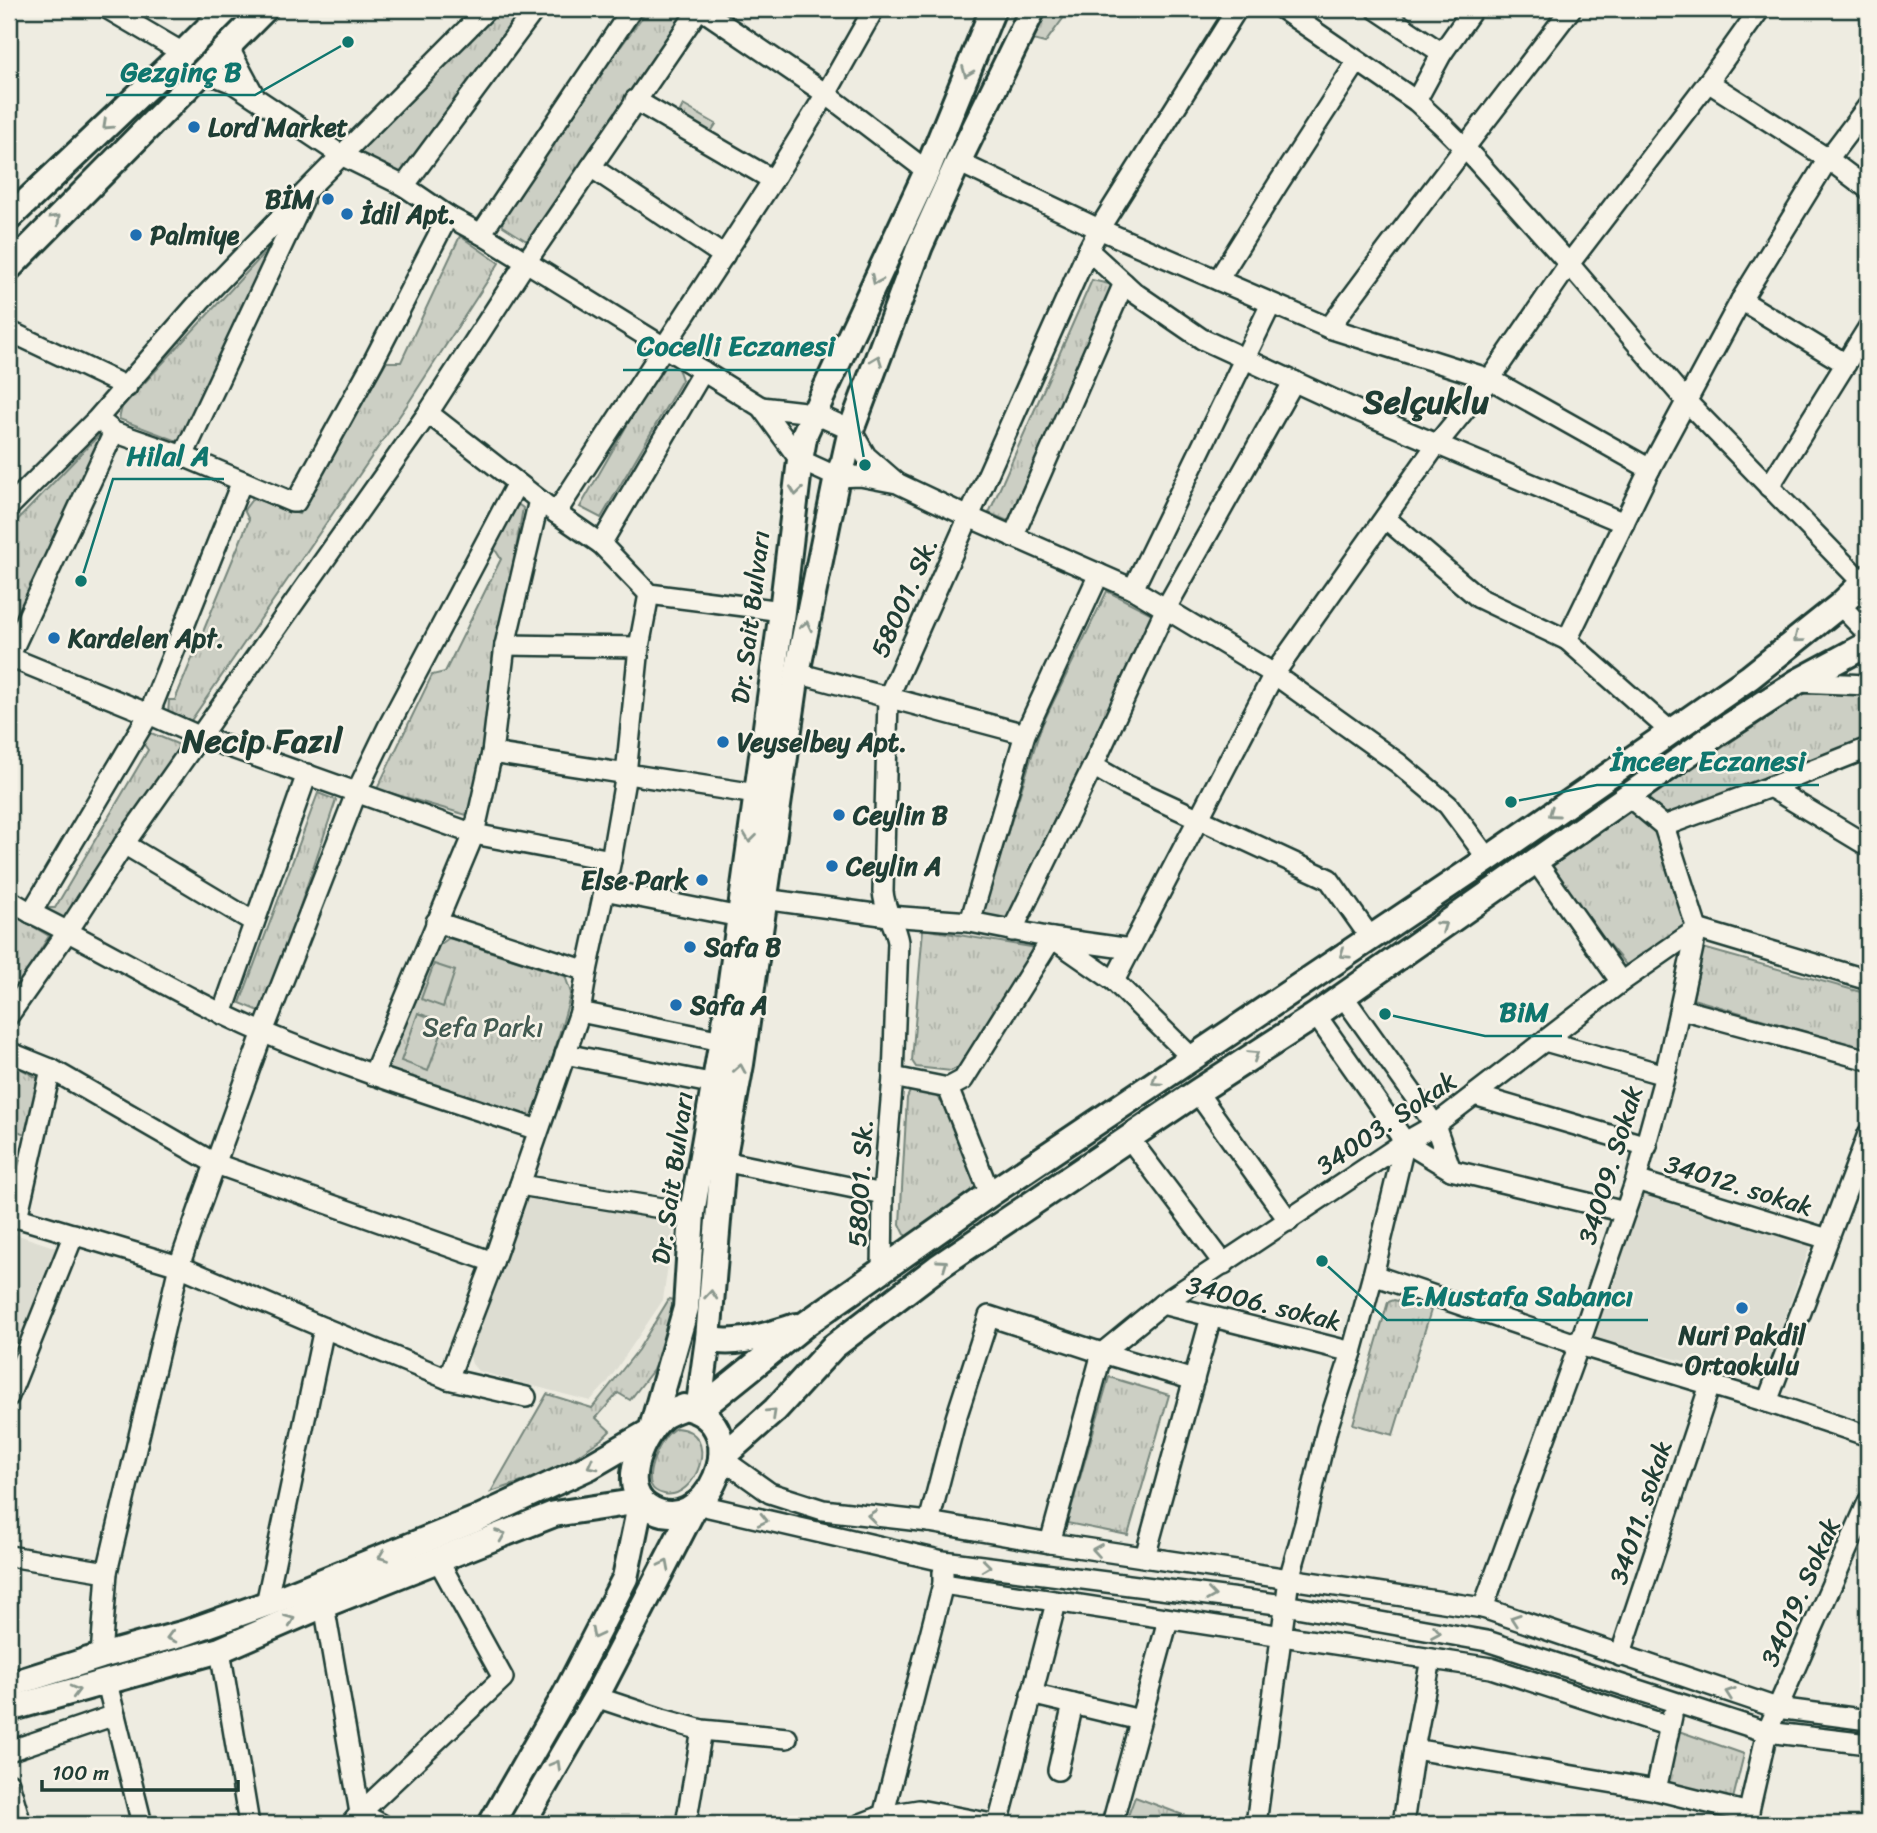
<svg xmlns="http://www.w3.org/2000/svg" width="1877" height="1833" viewBox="0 0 1877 1833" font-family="Sriracha,sans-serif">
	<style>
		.built { fill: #ddddd2 }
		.grass { fill: url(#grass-tufts); stroke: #76867c; stroke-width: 2 }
		.pitch { fill: #cccfc4; stroke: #76867c; stroke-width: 2 }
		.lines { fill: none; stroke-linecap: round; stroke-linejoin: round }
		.minor-casing { stroke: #1f3d34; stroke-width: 24 }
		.major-casing { stroke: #1f3d34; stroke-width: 30 }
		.minor { stroke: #f7f3e8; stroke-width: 19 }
		.major { stroke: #f7f3e8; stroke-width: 24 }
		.oneway { stroke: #8b988e }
		.poi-dot { fill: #1f6fb2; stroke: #f7f3e8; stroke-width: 2.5 }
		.labels { text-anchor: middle; stroke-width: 5; stroke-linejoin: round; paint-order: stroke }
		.poi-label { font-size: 26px; font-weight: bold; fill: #1f3d34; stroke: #f7f3e8; text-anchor: start }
		.street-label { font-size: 26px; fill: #1f3d34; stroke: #f7f3e8 }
		.park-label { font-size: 26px; fill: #425a51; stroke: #f7f3e8 }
		.district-label { font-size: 33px; font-weight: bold; fill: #1f3d34; stroke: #f7f3e8 }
		.leader { fill: none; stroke: #0f766e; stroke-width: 2.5 }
		.callout-dot { fill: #0f766e; stroke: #f7f3e8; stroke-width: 2.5 }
		.callout-label { font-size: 28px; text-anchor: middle; font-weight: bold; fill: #0f766e; stroke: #f7f3e8; stroke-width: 5; stroke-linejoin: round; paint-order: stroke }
	</style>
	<defs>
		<pattern id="grass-tufts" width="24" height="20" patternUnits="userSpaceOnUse" patternTransform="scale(1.75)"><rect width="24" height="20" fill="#cccfc4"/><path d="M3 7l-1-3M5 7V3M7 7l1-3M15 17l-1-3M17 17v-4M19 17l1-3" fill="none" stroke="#afb3a9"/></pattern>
	</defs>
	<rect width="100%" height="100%" fill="#eeece1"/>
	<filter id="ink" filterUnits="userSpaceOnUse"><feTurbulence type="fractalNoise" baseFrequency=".0143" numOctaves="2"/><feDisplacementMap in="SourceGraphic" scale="14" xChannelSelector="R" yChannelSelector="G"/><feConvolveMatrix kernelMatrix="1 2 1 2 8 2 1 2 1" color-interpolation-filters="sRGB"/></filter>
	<g filter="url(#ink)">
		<g class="built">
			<polygon points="1641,1191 1812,1241 1763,1380 1589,1338"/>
			<polygon points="537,1194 674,1223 663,1300 607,1383 590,1401 478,1371 472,1364 470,1356 522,1206 527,1199"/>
			<polygon points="9,1232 57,1248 9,1371"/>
		</g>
		<g class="grass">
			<polygon points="487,9 535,9 404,186 341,155"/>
			<polygon points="648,9 688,9 531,240 525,240 503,226 502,221 606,67"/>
			<polygon points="1046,9 1070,9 1045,43 1033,40"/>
			<polygon points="683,105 716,124 711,132 679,113"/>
			<polygon points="287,229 180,442 119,419 122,407"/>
			<polygon points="460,236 499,263 407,405 190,722 168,715 169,700 175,700 249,520 244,510 253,498 299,514 386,362 401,362"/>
			<polygon points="1092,280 1113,285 1008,521 989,513"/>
			<path d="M 665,359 C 676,363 679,369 682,380 L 601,518 L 580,507 Z"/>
			<polygon points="98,436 101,437 9,635 9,529"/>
			<polygon points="519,505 523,508 470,816 377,789 432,675 445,672 501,559 494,548 514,507"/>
			<polygon points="1107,591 1154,615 1006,920 979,915 994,876 1041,727"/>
			<polygon points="1801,694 1868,694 1868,743 1664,826 1697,929 1627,966 1593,926 1547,867"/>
			<polygon points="151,733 182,746 65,922 46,915 47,908 55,908 148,750 143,743"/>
			<polygon points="318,793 336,800 264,1013 240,1003"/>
			<polygon points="9,912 49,936 9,1001"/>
			<polygon points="923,929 1031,947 1033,955 960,1066 951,1071 916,1067 912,1061"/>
			<polygon points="449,938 565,976 571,993 537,1113 530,1118 386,1072 434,949"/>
			<polygon points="1703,948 1868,994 1868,1050 1693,999"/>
			<polygon points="9,1062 37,1078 39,1083 25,1134 9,1128"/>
			<polygon points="910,1091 933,1092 951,1114 984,1187 909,1243 900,1224 907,1098"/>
			<polygon points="669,1299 676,1301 670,1330 653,1370 630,1400 618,1393 596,1418 610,1431 603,1438 555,1471 491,1492 547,1394 592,1408 638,1350"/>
			<polygon points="1394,1300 1431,1310 1393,1435 1353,1424 1388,1302"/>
			<polygon points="1109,1377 1169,1395 1128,1535 1067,1523"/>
			<path d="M 676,1428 C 723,1431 696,1501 664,1494 C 659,1493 653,1490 651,1485 C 646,1470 662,1434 676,1428 Z"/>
			<polygon points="1673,1729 1744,1754 1732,1803 1659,1788"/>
			<polygon points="1135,1797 1207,1824 1125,1824"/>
		</g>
		<g class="pitch">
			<polygon points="434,964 455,971 443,1007 421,999"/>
			<polygon points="418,1013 445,1023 428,1071 401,1061"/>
		</g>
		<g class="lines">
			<g class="minor-casing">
				<g id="minor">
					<polyline points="108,9 183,53"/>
					<polyline points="701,9 826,94 927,171"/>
					<polyline points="1282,9 1416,101 1444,127 1465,148 1569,264 1687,402 1863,583"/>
					<polyline points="1376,9 1442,53"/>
					<polyline points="233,40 232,54 253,93"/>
					<polyline points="198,75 218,77 233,83 341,155 404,186 448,216 481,234 761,407 800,460 837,477 860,476 897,483 969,517 1133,589 1274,674 1398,763 1448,805 1488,859"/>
					<polyline points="1708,82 1828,159 1868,189"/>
					<polyline points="635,100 773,180"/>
					<polyline points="1416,101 1442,53 1473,9"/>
					<polyline points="958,162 1099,229 1329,328 1490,379 1650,469"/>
					<polyline points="591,167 724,256"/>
					<polyline points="404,186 535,9"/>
					<polyline points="481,234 632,9"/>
					<polyline points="1088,250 1135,293 1202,339 1358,411 1624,523"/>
					<polyline points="1218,280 1278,184 1357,62"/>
					<polyline points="1741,300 1846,364"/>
					<path d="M 1329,328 C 1408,220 1490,115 1571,9"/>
					<polyline points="9,331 127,387"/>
					<polyline points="761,407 813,413 851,430 866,456 896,482"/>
					<polyline points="428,413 556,513 601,544 649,594 782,611"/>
					<polyline points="104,424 114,432 183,456 292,502 296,502 373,362 448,216"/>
					<polyline points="114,432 9,657 149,714 201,737 474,834 611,860"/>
					<polyline points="183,456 303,201"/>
					<polyline points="1769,487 1868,328"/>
					<polyline points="9,507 97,419 200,301 311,186 487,9"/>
					<polyline points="556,513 773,180 826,94 874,9"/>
					<polyline points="1385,518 1479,598 1567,640"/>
					<polyline points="1013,537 1124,283"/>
					<polyline points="601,544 703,371"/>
					<polyline points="1133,589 1271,304"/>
					<polyline points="1840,605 1868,634"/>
					<polyline points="505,645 639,647"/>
					<polyline points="797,673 1025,734"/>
					<polyline points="1797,682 1868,685"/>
					<polyline points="1670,731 1567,640 1650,469 1741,300 1828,159 1868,106"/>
					<polyline points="492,753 756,794"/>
					<polyline points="1093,766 1126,785 1329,879 1370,937"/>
					<polyline points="1770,787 1868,846"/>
					<polyline points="1664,826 1770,787 1868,748"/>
					<polyline points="124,844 254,922"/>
					<polyline points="1535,860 1621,982"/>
					<polyline points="604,890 740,917"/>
					<polyline points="764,899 889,916 970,922 1052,938 1114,981 1191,1057"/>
					<path d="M 9,900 L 31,913 C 109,951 183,998 262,1032 C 352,1070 445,1099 538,1130"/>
					<polyline points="31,913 149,714 242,481"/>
					<polyline points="436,922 587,971"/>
					<polyline points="970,922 1025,734 1099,574"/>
					<polyline points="1697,929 1868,980"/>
					<polyline points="1012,931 1093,766 1166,608 1294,381"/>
					<polyline points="1114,981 1274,674 1437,444 1490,379 1569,264 1708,82 1760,9"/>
					<polyline points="1343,996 1435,1125 1451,1170"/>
					<polyline points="1681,1009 1868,1060"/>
					<polyline points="580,1012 722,1041"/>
					<polyline points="222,1014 307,774"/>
					<polyline points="9,1015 68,931 124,844 428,413 526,262 699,9"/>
					<polyline points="1545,1041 1665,1075"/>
					<polyline points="9,1052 51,1069 216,1164 493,1262"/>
					<polyline points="565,1054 715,1084"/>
					<polyline points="373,1075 474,834 492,753 505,645 539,500"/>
					<polyline points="893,1077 948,1088 963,1080 1052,938 1131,949"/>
					<polyline points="948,1088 990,1194"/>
					<polyline points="1197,1092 1289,1221"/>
					<polyline points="1474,1095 1647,1146"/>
					<polyline points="1129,1138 1224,1264"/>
					<polyline points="1405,1142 1451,1170 1625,1212"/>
					<polyline points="723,1161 883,1194"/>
					<polyline points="1636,1180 1828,1239"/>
					<polyline points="520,1185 692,1213"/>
					<polyline points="9,1215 179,1266 324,1328 448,1379 526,1397"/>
					<polyline points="17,1218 51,1069"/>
					<path d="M 882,1272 L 883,1194 L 893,1077 L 898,942 C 895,924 884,910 883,891 L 888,698 L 1088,250 L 1099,229 L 1237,9"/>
					<polyline points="1373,1275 1579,1345 1767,1402 1868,1436"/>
					<polyline points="1162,1304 1352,1352"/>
					<polyline points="1102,1353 1162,1304 1405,1142 1435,1125 1621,982 1697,929"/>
					<polyline points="448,1379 493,1262 580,1012 587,971 611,860 626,774 639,647 649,594"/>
					<polyline points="9,1396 74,1234"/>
					<polyline points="1767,1402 1868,1134"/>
					<polyline points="721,1458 770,1493 823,1510 929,1522 1050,1543 1483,1608 1777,1708 1868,1720"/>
					<polyline points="696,1504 943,1561 1285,1605 1487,1641 1767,1732 1868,1744"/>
					<polyline points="929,1522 956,1418 989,1316 1102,1353 1194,1380"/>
					<polyline points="1050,1543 1102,1353"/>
					<polyline points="9,1556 107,1572"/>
					<polyline points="1145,1557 1211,1317"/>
					<polyline points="943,1584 1491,1668 1669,1726"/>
					<polyline points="266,1604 324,1328"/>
					<polyline points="324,1605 360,1813 381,1824"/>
					<polyline points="1483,1608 1579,1345 1636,1180 1665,1075 1697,929 1664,826 1628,796"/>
					<polyline points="220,1650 249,1824"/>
					<polyline points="101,1656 107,1572 179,1266 200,1206 263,1032 357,791 388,727 517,483"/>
					<polyline points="1620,1656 1710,1385"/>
					<polyline points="107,1683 142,1824"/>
					<polyline points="1031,1694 1140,1720"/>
					<polyline points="596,1697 662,1719 702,1730 787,1738"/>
					<polyline points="1414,1749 1656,1790 1749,1813"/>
					<polyline points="9,1751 115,1715"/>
					<polyline points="1058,1770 1073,1704"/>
					<polyline points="9,1783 21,1824"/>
					<polyline points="1656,1790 1672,1716"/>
					<polyline points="351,1824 360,1813 503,1678 438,1560"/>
					<polyline points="686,1824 702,1730"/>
					<polyline points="861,1824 882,1816 919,1810 992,1824"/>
					<polyline points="881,1824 943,1584 943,1572"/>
					<polyline points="998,1824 1056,1603"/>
					<polyline points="1112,1824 1168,1620"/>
					<polyline points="1256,1824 1289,1579 1305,1523 1327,1429 1352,1352 1373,1275 1405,1142 1316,1015"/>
					<polyline points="1403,1824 1414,1749 1431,1659"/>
					<polyline points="1746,1824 1767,1732 1868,1502"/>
				</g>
			</g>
			<g class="major-casing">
				<g id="major">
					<polyline points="9,218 183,53 227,9"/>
					<polyline points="9,268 265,9"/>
					<path d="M 708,1339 C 736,1347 769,1334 797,1326"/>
					<path d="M 684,1407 C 761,1423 704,1546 647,1506 C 618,1486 643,1433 664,1416 C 670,1412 677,1410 684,1407 Z"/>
					<polyline points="698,1411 708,1339 723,1161 741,1064 797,673 837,477 844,461 851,430 920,246 958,162 1033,9"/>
					<polyline points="698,1411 807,1323 990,1194 1488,859 1750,677 1840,605 1868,578"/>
					<polyline points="721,1458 775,1410 833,1347 938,1267 1197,1092 1316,1015 1715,735 1797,682 1868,644"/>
					<polyline points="9,1685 101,1656 185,1633 266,1604 474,1520 589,1467 651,1431 686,1308 692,1213 726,1017 782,611 800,460 805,433 927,171 993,9"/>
					<polyline points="9,1709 220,1650 324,1605 554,1514 641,1501 625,1578 565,1695 491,1824"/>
					<polyline points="522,1824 596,1697 696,1504"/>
				</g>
			</g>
			<use href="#minor" class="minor"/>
			<use href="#major" class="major"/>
		</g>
		<defs><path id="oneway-chevron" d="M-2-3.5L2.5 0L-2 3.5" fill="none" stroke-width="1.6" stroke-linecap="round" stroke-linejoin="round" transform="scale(1.75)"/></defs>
		<g class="oneway">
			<use href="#oneway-chevron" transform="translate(967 72) rotate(112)"/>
			<use href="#oneway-chevron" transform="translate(107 125) rotate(137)"/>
			<use href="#oneway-chevron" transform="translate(56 219) rotate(-45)"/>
			<use href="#oneway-chevron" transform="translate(876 280) rotate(115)"/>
			<use href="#oneway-chevron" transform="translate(877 360) rotate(-69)"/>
			<use href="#oneway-chevron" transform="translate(796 491) rotate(97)"/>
			<use href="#oneway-chevron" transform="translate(806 626) rotate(-78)"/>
			<use href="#oneway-chevron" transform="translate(1798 638) rotate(141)"/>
			<use href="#oneway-chevron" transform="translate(1553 813) rotate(145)"/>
			<use href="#oneway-chevron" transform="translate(750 838) rotate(97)"/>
			<use href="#oneway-chevron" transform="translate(1442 926) rotate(-35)"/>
			<use href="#oneway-chevron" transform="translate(1344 954) rotate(146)"/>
			<use href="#oneway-chevron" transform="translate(1254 1055) rotate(-33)"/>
			<use href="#oneway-chevron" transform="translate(740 1069) rotate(-80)"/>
			<use href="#oneway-chevron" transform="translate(1156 1081) rotate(146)"/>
			<use href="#oneway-chevron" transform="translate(943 1264) rotate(-35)"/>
			<use href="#oneway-chevron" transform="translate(711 1295) rotate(-85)"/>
			<use href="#oneway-chevron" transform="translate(772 1413) rotate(-43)"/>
			<use href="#oneway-chevron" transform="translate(592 1465) rotate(152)"/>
			<use href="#oneway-chevron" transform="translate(872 1516) rotate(-174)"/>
			<use href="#oneway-chevron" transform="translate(763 1520) rotate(13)"/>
			<use href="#oneway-chevron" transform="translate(501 1535) rotate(-22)"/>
			<use href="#oneway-chevron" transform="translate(1097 1550) rotate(-171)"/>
			<use href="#oneway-chevron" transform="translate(383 1556) rotate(158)"/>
			<use href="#oneway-chevron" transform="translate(665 1565) rotate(-63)"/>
			<use href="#oneway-chevron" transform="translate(986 1566) rotate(7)"/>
			<use href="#oneway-chevron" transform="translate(1211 1595) rotate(8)"/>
			<use href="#oneway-chevron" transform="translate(1515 1619) rotate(-161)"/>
			<use href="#oneway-chevron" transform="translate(290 1620) rotate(-23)"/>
			<use href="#oneway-chevron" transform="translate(1436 1632) rotate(10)"/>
			<use href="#oneway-chevron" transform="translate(596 1634) rotate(117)"/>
			<use href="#oneway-chevron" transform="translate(171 1637) rotate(165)"/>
			<use href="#oneway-chevron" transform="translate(75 1691) rotate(-15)"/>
			<use href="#oneway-chevron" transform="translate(1730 1693) rotate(-161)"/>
			<use href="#oneway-chevron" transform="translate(556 1765) rotate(-60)"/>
		</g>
	</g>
	<g class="poi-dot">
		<circle cx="194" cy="127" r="7"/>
		<circle cx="328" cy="199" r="7"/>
		<circle cx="347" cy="214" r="7"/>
		<circle cx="136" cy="235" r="7"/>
		<circle cx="54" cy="638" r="7"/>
		<circle cx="723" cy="742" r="7"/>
		<circle cx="839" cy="815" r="7"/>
		<circle cx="832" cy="866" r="7"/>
		<circle cx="702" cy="880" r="7"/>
		<circle cx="690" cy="947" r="7"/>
		<circle cx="676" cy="1005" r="7"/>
		<circle cx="1742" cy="1308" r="7"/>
	</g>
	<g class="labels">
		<g class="poi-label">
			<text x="208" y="136">Lord Market</text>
			<text x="314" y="208" text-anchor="end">BİM</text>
			<text x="361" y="223">İdil Apt.</text>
			<text x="150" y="244">Palmiye</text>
			<text x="68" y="647">Kardelen Apt.</text>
			<text x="737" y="751">Veyselbey Apt.</text>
			<text x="853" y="824">Ceylin B</text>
			<text x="846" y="875">Ceylin A</text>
			<text x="688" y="889" text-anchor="end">Else Park</text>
			<text x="704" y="956">Safa B</text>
			<text x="690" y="1014">Safa A</text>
			<text x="1742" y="1344" text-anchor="middle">Nuri Pakdil<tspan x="1742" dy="30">Ortaokulu</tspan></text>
		</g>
		<g class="street-label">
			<text transform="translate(904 597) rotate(-66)" y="9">58001. Sk.</text>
			<text transform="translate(750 617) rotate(-83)" y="9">Dr. Sait Bulvarı</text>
			<text transform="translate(1386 1123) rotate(-34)" y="9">34003. Sokak</text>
			<text transform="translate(1610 1165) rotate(-73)" y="9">34009. Sokak</text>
			<text transform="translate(672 1178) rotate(-82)" y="9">Dr. Sait Bulvarı</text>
			<text transform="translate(860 1183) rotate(-87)" y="9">58001. Sk.</text>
			<text transform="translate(1739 1185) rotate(17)" y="9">34012. sokak</text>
			<text transform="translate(1264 1303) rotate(14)" y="9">34006. sokak</text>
			<text transform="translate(1640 1512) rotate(-72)" y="9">34011. sokak</text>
			<text transform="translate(1800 1592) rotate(-66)" y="9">34019. Sokak</text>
		</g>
		<g class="park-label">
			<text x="483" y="1036">Sefa Parkı</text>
		</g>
		<g class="district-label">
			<text x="1426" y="413">Selçuklu</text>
			<text x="262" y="752">Necip Fazıl</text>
		</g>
	</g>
	<path class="leader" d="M348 42L255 95H106M865 465L849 370H623M81 581L113 479H224M1511 802L1597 785H1819M1385 1014L1485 1036H1562M1322 1261L1387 1320H1648"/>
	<g class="callout-dot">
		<circle cx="348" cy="42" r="7"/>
		<circle cx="865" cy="465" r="7"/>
		<circle cx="81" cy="581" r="7"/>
		<circle cx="1511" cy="802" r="7"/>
		<circle cx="1385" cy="1014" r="7"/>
		<circle cx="1322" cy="1261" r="7"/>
	</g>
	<g class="callout-label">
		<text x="181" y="81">Gezginç B</text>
		<text x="736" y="355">Cocelli Eczanesi</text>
		<text x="168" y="465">Hilal A</text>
		<text x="1708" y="770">İnceer Eczanesi</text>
		<text x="1524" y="1021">BiM</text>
		<text x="1517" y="1305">E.Mustafa Sabancı</text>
	</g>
	<rect width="1877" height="1833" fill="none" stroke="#f7f3e8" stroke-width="35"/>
	<rect x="18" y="18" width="1842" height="1798" fill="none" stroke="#1f3d34" stroke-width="2.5" filter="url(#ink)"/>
	<path d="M42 1780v10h196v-10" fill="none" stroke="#1f3d34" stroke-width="3.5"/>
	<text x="52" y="1780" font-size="21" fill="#1f3d34" stroke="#f7f3e8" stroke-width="5" paint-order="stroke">100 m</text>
</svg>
